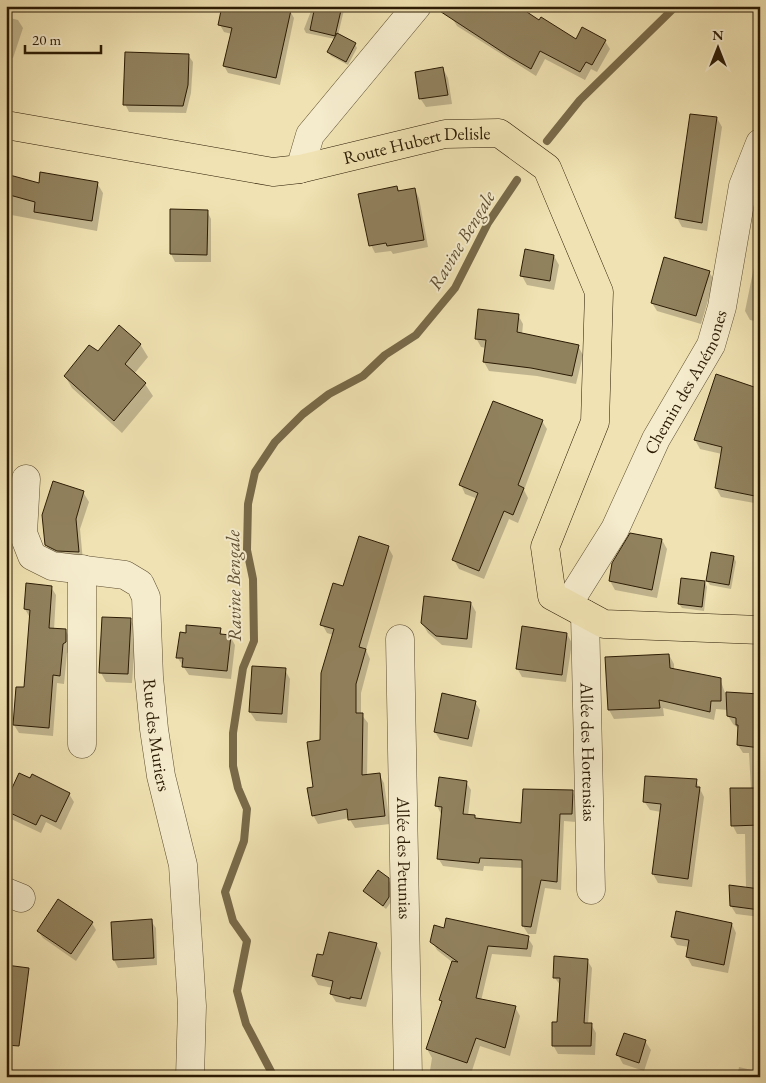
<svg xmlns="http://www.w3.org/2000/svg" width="766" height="1083" viewBox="0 0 766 1083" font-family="'EB Garamond',serif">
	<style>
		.shadow { fill: #0003 }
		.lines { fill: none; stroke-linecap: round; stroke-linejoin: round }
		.stream { stroke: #796a49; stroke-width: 8 }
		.building { fill: #91825e; stroke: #2b1b04 }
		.minor-casing { stroke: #5c4d30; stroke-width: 29 }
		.major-casing { stroke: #2b1b04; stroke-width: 29 }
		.minor { stroke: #f5eccd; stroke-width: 28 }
		.major { stroke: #f0e2b2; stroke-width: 28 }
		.labels { text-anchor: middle; stroke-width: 4; stroke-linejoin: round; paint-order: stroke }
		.street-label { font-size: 18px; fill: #2b1b04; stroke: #f5eccd }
		.water-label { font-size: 19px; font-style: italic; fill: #5f4f32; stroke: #f5eccd }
	</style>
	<rect width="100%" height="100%" fill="#f0e2b2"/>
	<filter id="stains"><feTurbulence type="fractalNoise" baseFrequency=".004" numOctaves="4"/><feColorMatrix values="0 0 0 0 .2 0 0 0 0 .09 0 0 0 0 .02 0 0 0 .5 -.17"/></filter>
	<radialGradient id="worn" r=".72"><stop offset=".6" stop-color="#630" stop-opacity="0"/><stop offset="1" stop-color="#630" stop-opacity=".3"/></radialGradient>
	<g class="shadow">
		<polygon points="313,6 342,6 344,10 338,35 355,44 357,48 348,65 331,56 328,52 335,39 306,33 304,29"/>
		<polygon points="290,11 294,18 280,85 228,73 224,66 232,34 224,32 220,25"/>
		<polygon points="6,17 18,20 23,28 13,58 6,56"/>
		<polygon points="452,18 539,22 577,40 605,41 610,49 597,72 591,69 585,80 545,59 536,76 457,26"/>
		<polygon points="188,55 193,62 191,93 186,113 129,112 125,104"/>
		<polygon points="443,69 448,78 452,104 426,107 420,98"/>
		<polygon points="717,118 722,127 707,231 682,227 677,218"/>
		<polygon points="6,175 40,185 97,183 103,193 97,231 6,214"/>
		<polygon points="397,187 400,192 415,190 419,198 428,247 393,254 391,251 375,253 371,245"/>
		<polygon points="207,211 211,219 211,262 175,262 171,254"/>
		<polygon points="554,256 559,265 554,290 527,285 522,276"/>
		<polygon points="754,267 760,269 760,322 750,320 745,311"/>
		<polygon points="709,272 714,280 701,324 657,311 652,303"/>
		<polygon points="518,315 523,324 522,335 578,346 583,355 576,384 537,376 489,371 484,362 486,348 481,347 476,338"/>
		<polygon points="140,344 148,357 134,374 145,384 153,396 122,433 72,388 65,376 98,352"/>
		<polygon points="542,421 547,429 524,490 528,498 518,523 509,519 484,579 459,569 454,560 478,499 465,494 461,485"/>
		<polygon points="695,440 760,451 760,504 721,497 716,488 722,454 700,449"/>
		<polygon points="6,475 9,480 6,513"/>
		<polygon points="83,492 89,502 80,529 83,561 51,554 46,544"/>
		<polygon points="662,540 667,549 657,598 615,590 610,581"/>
		<polygon points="388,547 393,556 366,650 370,659 361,693 361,714 368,723 367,776 379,774 384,783 390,824 355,828 349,818 318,824 313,815 314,788 333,635 327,633 322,624 343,587"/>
		<polygon points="734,557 736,562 731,589 710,585 707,581"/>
		<polygon points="705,582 707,587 704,611 682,608 679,604"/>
		<polygon points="51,587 56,595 54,630 66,631 70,639 70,651 67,653 64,684 57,683 53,736 19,733 14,725 17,688 25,688 30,618 25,609"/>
		<polygon points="471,603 476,612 472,648 442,645 428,633 422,623"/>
		<polygon points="130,619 136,629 132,683 106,682 101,673"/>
		<polygon points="220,630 223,636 230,636 235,645 231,679 189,675 177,657 187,634"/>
		<polygon points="567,634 572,643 566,682 522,677 517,668"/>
		<polygon points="669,655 674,664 674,671 720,679 725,693 760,695 760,917 736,914 731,906 746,889 745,834 737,834 733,826 751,790 749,753 743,753 738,745 739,729 733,724 728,716 728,710 716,709 714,720 663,708 664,716 614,719 609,710"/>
		<polygon points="285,670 290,679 287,723 256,721 250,712"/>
		<polygon points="475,702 480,710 472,747 440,740 435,732"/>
		<polygon points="696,781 704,797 692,887 658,883 653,874 661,812 650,810 644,801"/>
		<polygon points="466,782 471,790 468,816 474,816 476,820 522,825 572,791 577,799 576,822 564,821 561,890 545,888 536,934 528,934 523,926 523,868 484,866 483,871 443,866 438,858 441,814 437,806"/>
		<polygon points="69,794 74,802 61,830 46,822 41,833 9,818 6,813 6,804"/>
		<polygon points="388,878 390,883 391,902 386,909 364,891"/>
		<polygon points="151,921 156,928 157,965 118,968 114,960 112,923"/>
		<polygon points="92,923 96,930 76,961 43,938 38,931"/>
		<polygon points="732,924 736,933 728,973 692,966 687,957 689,947 677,945 672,937"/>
		<polygon points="445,929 528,938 533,946 531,957 492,954 481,1001 515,1007 520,1016 510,1056 480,1046 470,1077 429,1077 432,1058 427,1049 442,1004 440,999 452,962 437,950 432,941"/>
		<polygon points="376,944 381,953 366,1007 336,1002 331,994 333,988 318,985 313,976 324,956"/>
		<polygon points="587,960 592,968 588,1024 591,1024 596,1033 595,1055 558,1054 553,1045 558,1023 561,986 554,977"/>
		<polygon points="645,1041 651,1050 644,1071 623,1064 618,1055"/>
		<polygon points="739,1067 760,1072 760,1077 737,1077"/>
	</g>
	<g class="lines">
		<g class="stream">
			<polyline points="547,141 580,100 676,6"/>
			<polyline points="274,1077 246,1024 237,991 247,941 233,921 225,892 244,841 247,809 238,788 233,766 233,733 243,668 254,641 253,579 247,550 248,504 255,472 275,442 303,414 329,394 363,376 385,355 416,335 455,288 488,223 517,180"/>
		</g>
	</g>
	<g class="building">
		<polygon points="222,6 277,6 291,10 276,78 223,66 232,28 218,25"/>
		<polygon points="315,6 342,6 335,36 310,30"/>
		<polygon points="432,6 518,6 539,20 541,17 576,39 582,27 606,40 592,65 586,62 580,72 540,51 531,69 507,55"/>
		<polygon points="337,33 356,43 346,62 327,52"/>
		<polygon points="125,52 189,54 188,85 183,106 123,105"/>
		<polygon points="443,67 448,95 419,99 415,72"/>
		<polygon points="690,114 717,117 702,223 675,218"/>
		<polygon points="40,172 98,182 92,221 34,212 35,202 6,194 6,174 39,183"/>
		<polygon points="397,186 398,191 415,188 424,240 387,246 386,243 369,246 358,194"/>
		<polygon points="170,209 208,210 207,255 170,254"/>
		<polygon points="525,249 554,255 550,281 520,276"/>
		<polygon points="664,257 710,271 696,316 651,303"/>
		<polygon points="478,309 519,314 517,332 579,345 572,376 531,368 483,362 486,340 475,339"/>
		<polygon points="119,325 141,344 125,364 146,383 114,421 64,376 89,345 98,351"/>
		<polygon points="716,374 760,389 760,497 715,488 722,447 694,440"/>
		<polygon points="493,401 543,420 518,485 524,488 513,515 504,511 479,571 452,560 478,493 459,485"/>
		<polygon points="53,481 84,491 76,519 79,552 57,551 45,545 42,515"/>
		<polygon points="630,533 662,539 652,590 609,581 612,563"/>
		<polygon points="359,536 389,546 359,647 366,649 356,684 356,713 363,713 362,775 380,773 385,816 348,820 347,809 312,816 307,788 313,787 307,742 320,740 321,673 334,629 320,625 333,583 343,586"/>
		<polygon points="711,552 734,556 729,585 706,581"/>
		<polygon points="681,578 705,581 702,607 678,604"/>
		<polygon points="26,583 52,586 49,628 66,629 66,642 63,644 60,676 53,675 49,728 13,725 16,687 24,687 30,610 24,609"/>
		<polygon points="424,596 471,602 467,639 436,636 421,623"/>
		<polygon points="102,617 131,618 128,674 99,673"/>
		<polygon points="186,625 221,628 220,634 231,635 227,671 182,667 183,658 176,658 180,632 186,633"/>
		<polygon points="522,626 567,633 562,675 516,669"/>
		<polygon points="669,654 670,668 721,678 721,701 711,701 710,712 659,700 660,708 608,710 605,657"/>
		<polygon points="252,666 286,668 282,714 249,712"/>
		<polygon points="726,692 760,694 760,748 737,745 738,725 736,725 736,718 727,716"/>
		<polygon points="442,693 476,701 468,739 434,732"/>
		<polygon points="19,773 30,778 32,774 70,793 56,822 41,815 36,825 6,811 6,801"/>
		<polygon points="645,776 697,779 696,787 700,787 688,879 652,874 661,804 643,802"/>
		<polygon points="439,777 467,781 463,814 475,815 475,818 521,823 523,789 573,790 572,814 560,814 557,882 541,880 531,927 522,926 522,860 480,858 479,863 437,859 442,807 435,806"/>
		<polygon points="730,788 760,788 760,825 731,826"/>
		<polygon points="378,870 389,878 389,897 383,906 363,891"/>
		<polygon points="729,885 760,889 760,910 730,906"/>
		<polygon points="58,899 93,922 71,954 37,931"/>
		<polygon points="676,911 732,923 724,965 686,957 689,940 671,937"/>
		<polygon points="446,918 529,936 527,949 488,946 476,998 516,1006 505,1048 476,1038 467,1063 426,1049 442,1001 439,1000 452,961 458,962 430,942 434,925 444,928"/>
		<polygon points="152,919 154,958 113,960 111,922"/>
		<polygon points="329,932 377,943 361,999 350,997 350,999 330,994 333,981 312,976 317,954 323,955"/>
		<polygon points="554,956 588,959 584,1023 592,1023 591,1046 552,1046 552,1022 557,1022 560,978 553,978"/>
		<polygon points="6,965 29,968 19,1046 6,1045"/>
		<polygon points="624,1033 646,1040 639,1063 616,1055"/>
	</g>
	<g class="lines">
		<g class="minor-casing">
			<g id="minor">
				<polyline points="300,169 310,135 417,6"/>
				<path id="s1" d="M 26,479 L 23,533 L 32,556 L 52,566 L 125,575 L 140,584 L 146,597 L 149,677 L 154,729 L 161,776 L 183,865 L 192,1006 L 190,1077"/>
				<polyline points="82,569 82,744"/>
				<path id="s2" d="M 568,604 L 615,529 L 656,439 L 711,345 L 722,307 L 743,186 L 760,143"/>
				<path id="s3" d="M 585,614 L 591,890"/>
				<path id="s4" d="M 400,639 L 408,1077"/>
				<polyline points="6,892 21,898"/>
			</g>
		</g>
		<g class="major-casing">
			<g id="major">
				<path id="s5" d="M 6,125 L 273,172 L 300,169 L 445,134 L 499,133 L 547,168 L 599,292 L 595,422 L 545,547 L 552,596 L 604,624 L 760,630"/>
			</g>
		</g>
		<use href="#minor" class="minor"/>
		<use href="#major" class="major"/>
	</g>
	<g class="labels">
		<g class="street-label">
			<text dy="6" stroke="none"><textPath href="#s5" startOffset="418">Route Hubert Delisle</textPath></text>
			<text dy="6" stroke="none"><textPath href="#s2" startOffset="252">Chemin des Anémones</textPath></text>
			<text dy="6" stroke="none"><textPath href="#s1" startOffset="345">Rue des Muriers</textPath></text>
			<text dy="6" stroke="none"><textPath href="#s3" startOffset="138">Allée des Hortensias</textPath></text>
			<text dy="6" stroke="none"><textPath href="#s4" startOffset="219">Allée des Petunias</textPath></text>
		</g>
		<g class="water-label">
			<text transform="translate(461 240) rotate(-59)" y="7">Ravine Bengale</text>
			<text transform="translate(233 586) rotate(-91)" y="7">Ravine Bengale</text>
		</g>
	</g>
	<rect width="766" height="1083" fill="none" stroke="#f0e2b2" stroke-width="25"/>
	<rect x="8" y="8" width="751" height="1068" fill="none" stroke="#2b1b04" stroke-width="2.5"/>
	<rect x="12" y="12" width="741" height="1058" fill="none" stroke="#2b1b04"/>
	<g transform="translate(718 48)" stroke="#f5eccd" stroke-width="4" paint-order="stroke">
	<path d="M0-4L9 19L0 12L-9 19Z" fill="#2b1b04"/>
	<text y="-8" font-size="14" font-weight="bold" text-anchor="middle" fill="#2b1b04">N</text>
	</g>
	<path d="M25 45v8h76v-8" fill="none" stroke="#2b1b04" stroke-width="2.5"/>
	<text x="32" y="45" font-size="15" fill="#2b1b04" stroke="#f5eccd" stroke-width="4" paint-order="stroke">20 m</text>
	<rect width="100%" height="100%" filter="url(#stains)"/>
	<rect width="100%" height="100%" fill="url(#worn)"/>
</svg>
